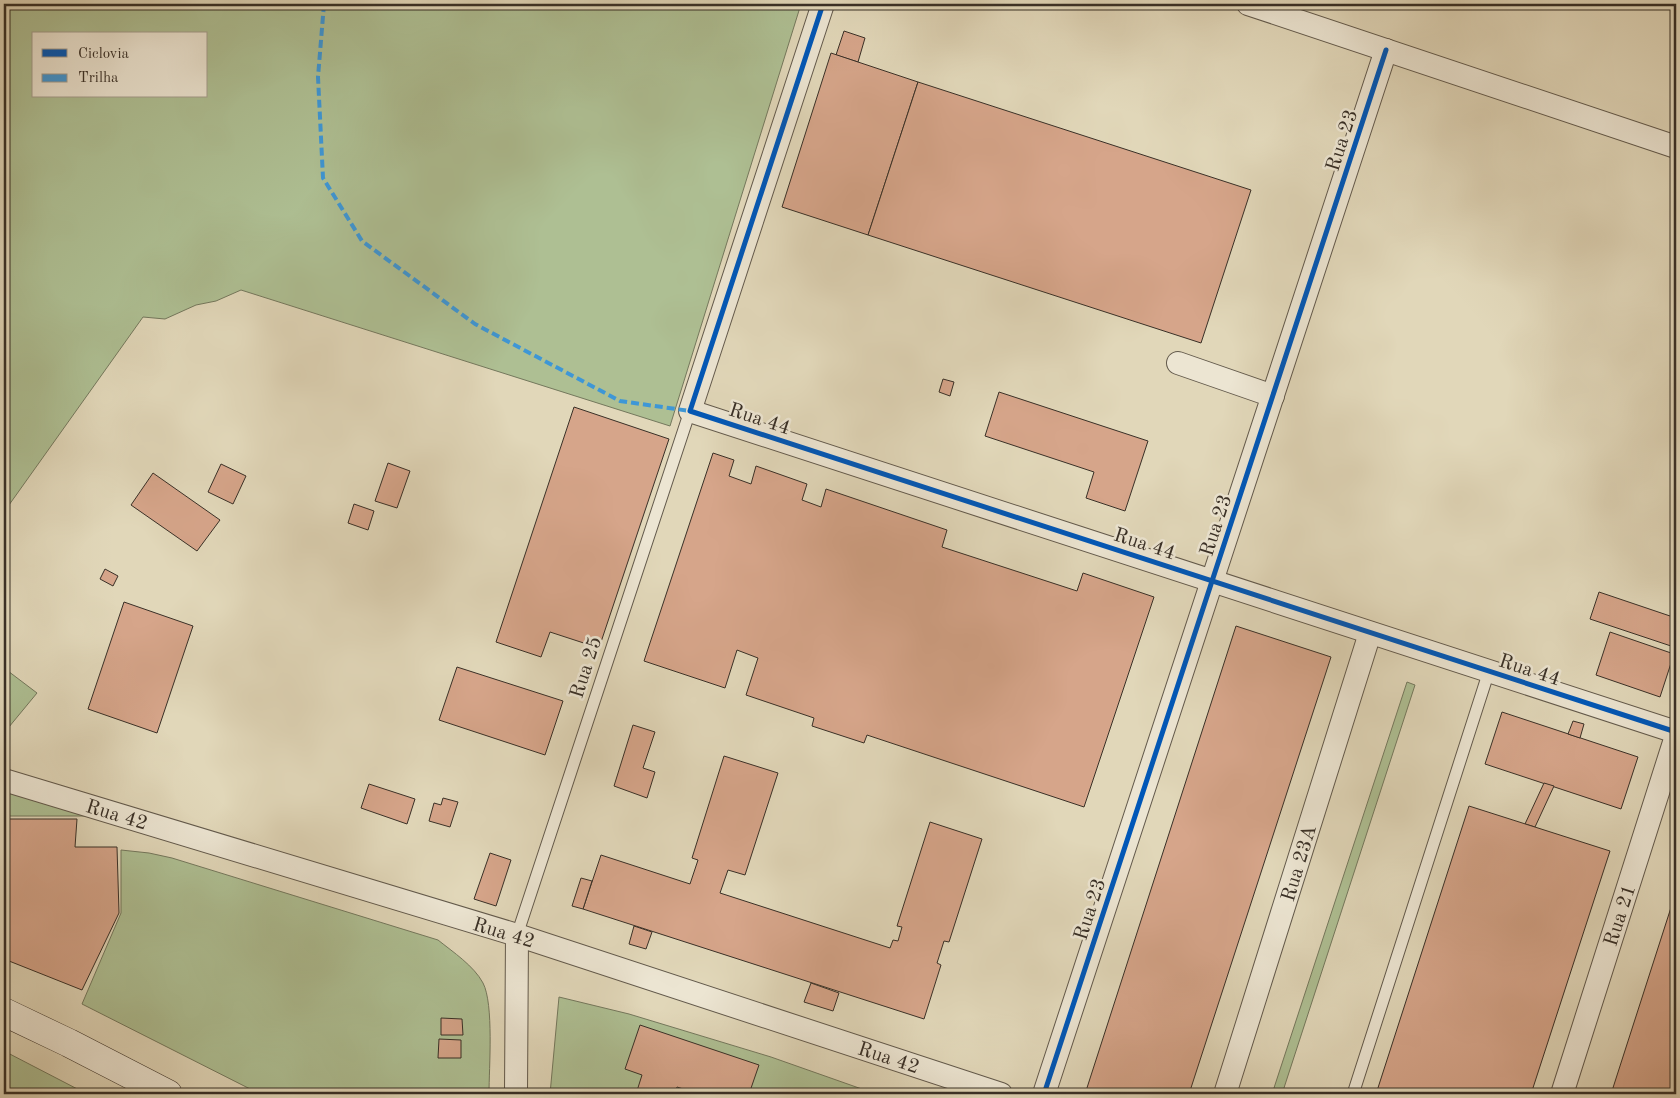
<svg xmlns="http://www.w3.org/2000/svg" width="1680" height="1098" viewBox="0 0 1680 1098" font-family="'Old Standard TT',serif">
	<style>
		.green { fill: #aebf93; stroke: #74785d; fill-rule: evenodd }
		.building { fill: #d6a58a; stroke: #393027 }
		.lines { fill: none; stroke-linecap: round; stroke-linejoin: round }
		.lane-casing { stroke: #635a4c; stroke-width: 13 }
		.street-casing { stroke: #635a4c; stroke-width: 24 }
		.secondary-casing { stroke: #393027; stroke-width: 29 }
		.lane { stroke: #ece5d2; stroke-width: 11 }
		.street { stroke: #ece5d2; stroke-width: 22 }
		.secondary { stroke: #ece5d2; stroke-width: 28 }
		.quiet { stroke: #3e97d6; stroke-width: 4; stroke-dasharray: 8 4; stroke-linecap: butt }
		.cycleway-casing { stroke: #ece5d2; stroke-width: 8 }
		.cycleway { stroke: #0057b8; stroke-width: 5 }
		.labels { text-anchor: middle; stroke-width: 5; stroke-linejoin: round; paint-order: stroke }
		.street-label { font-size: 20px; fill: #393027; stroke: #ece5d2 }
	</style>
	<rect width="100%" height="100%" fill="#e1d7b9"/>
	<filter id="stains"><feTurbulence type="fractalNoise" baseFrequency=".004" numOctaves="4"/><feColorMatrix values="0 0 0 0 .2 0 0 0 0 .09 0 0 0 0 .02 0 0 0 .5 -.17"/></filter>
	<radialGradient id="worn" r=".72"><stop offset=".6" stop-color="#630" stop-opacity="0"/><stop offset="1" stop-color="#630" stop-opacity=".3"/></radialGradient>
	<g class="green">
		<path d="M 4,4 L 801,4 L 670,426 L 241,290 L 216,301 L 196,305 L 165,319 L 143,317 L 4,512 ZM 34,34 L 206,34 L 206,96 L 34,96 Z"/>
		<polygon points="4,668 37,693 4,733"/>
		<polygon points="1407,682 1415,685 1282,1094 1272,1094"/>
		<polygon points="4,787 98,816 4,816"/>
		<path d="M 121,850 L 149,853 L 172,858 L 438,940 C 453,952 474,966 483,983 C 494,1004 489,1068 489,1094 L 260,1094 L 82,1004 L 121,913 Z"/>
		<polygon points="559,997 629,1014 771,1057 876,1094 550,1094"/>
		<polygon points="4,1051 87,1094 4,1094"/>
	</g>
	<g class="building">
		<polygon points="844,31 865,38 858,62 836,55"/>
		<polygon points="831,53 918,82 868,235 782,207"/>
		<polygon points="918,82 1251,190 1201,343 868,235"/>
		<polygon points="943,379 954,382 950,396 939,392"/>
		<polygon points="999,392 1148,441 1125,511 1086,498 1094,472 985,436"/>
		<polygon points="574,407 669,439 599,648 550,632 541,657 496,642"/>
		<polygon points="713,453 734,460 729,476 751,484 756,466 807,484 802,500 821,507 826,489 947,530 942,547 1077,591 1083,573 1154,597 1084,807 867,735 864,743 812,726 814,718 746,695 758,658 737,650 725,688 644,661"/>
		<polygon points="388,463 410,471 397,508 375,501"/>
		<polygon points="221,464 246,476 233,504 208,492"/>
		<polygon points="153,473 220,520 197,551 131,505"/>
		<polygon points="354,504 374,511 368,530 348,523"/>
		<polygon points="105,569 118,576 113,586 100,579"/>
		<polygon points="1599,592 1676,618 1676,640 1674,647 1590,619"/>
		<polygon points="124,602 193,626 157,733 88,709"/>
		<polygon points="1236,626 1331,657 1189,1094 1085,1094"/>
		<polygon points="1610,632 1674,654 1660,697 1596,675"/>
		<polygon points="457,667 563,701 545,755 439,720"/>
		<polygon points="1502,712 1638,757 1621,809 1485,764"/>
		<polygon points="1573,721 1584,724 1580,738 1568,734"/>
		<polygon points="633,725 655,732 643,768 655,772 647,798 614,786"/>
		<polygon points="724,756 778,773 745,875 728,870 720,893 890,948 893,940 898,941 902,927 897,926 930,822 982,839 949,942 944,941 937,963 941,965 924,1019 583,909 601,855 690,884 698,860 692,858"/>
		<polygon points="1544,783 1554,786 1535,827 1525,824"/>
		<polygon points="369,784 415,799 407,824 361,808"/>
		<polygon points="443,798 458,802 450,827 429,821 434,803 441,805"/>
		<polygon points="1469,806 1610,851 1531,1094 1376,1094"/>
		<polygon points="4,819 77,819 75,847 117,847 119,913 82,990 4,959"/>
		<polygon points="490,853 511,860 496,906 474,899"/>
		<polygon points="581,878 592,881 583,909 572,906"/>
		<polygon points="1676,892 1676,1094 1611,1094"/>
		<polygon points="634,926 652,932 646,949 629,944"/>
		<polygon points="811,983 839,993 833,1011 804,1002"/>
		<polygon points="441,1018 462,1019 463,1035 441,1035"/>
		<polygon points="640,1025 759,1065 749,1094 699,1094 677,1087 674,1094 636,1094 642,1075 625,1069"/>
		<polygon points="439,1039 461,1040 461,1058 438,1058"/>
	</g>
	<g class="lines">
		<g class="lane-casing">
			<g id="lane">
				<polyline points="517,935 690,411"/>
				<polyline points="1353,1094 1489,671"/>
			</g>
		</g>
		<g class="street-casing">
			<g id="street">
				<polyline points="823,4 690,411 1676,732"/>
				<polyline points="1248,4 1676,147"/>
				<polyline points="1178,363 1273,396"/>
				<polyline points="4,780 517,935 1001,1094"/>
				<polyline points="516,1094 517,935"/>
				<polyline points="1044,1094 1386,50"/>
				<polyline points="1225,1094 1370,633"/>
				<polyline points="1562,1094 1676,736"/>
			</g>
		</g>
		<g class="secondary-casing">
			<polyline id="secondary" points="4,1012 69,1043 168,1094"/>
		</g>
		<use href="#lane" class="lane"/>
		<use href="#street" class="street"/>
		<use href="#secondary" class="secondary"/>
		<polyline class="quiet" points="324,4 318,77 323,178 362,241 475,324 620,401 690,411"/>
		<g class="cycleway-casing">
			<g id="cycleway">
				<polyline points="823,4 690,411 1676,732"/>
				<polyline points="1044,1094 1386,50"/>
			</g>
		</g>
		<use href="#cycleway" class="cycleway"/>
	</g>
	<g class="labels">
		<g class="street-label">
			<text transform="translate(1341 140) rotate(-72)" y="7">Rua 23</text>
			<text transform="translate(760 418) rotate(18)" y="7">Rua 44</text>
			<text transform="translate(1215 525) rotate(-72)" y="7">Rua 23</text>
			<text transform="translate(1145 543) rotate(18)" y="7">Rua 44</text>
			<text transform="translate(585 667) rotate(-72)" y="7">Rua 25</text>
			<text transform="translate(1530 669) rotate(18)" y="7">Rua 44</text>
			<text transform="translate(117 814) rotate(17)" y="7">Rua 42</text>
			<text transform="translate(1298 863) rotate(-73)" y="7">Rua 23A</text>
			<text transform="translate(1089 909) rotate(-72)" y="7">Rua 23</text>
			<text transform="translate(1619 915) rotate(-72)" y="7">Rua 21</text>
			<text transform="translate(504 932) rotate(17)" y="7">Rua 42</text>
			<text transform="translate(889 1057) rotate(18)" y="7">Rua 42</text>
		</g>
	</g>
	<rect width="1680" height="1098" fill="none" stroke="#e1d7b9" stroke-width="20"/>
	<rect x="5" y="5" width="1670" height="1088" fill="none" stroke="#393027" stroke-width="2.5"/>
	<rect x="10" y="10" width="1660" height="1078" fill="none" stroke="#393027"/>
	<rect x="32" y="32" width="175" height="65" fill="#ece5d2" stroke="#a49d8e"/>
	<rect x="42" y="49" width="25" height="8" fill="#0057b8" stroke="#a49d8e"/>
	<text x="78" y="58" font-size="15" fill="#393027">Ciclovia</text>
	<rect x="42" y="74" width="25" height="8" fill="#3e97d6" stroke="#a49d8e"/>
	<text x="78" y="82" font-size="15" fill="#393027">Trilha</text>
	<rect width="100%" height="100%" filter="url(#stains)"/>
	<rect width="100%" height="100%" fill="url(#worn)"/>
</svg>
